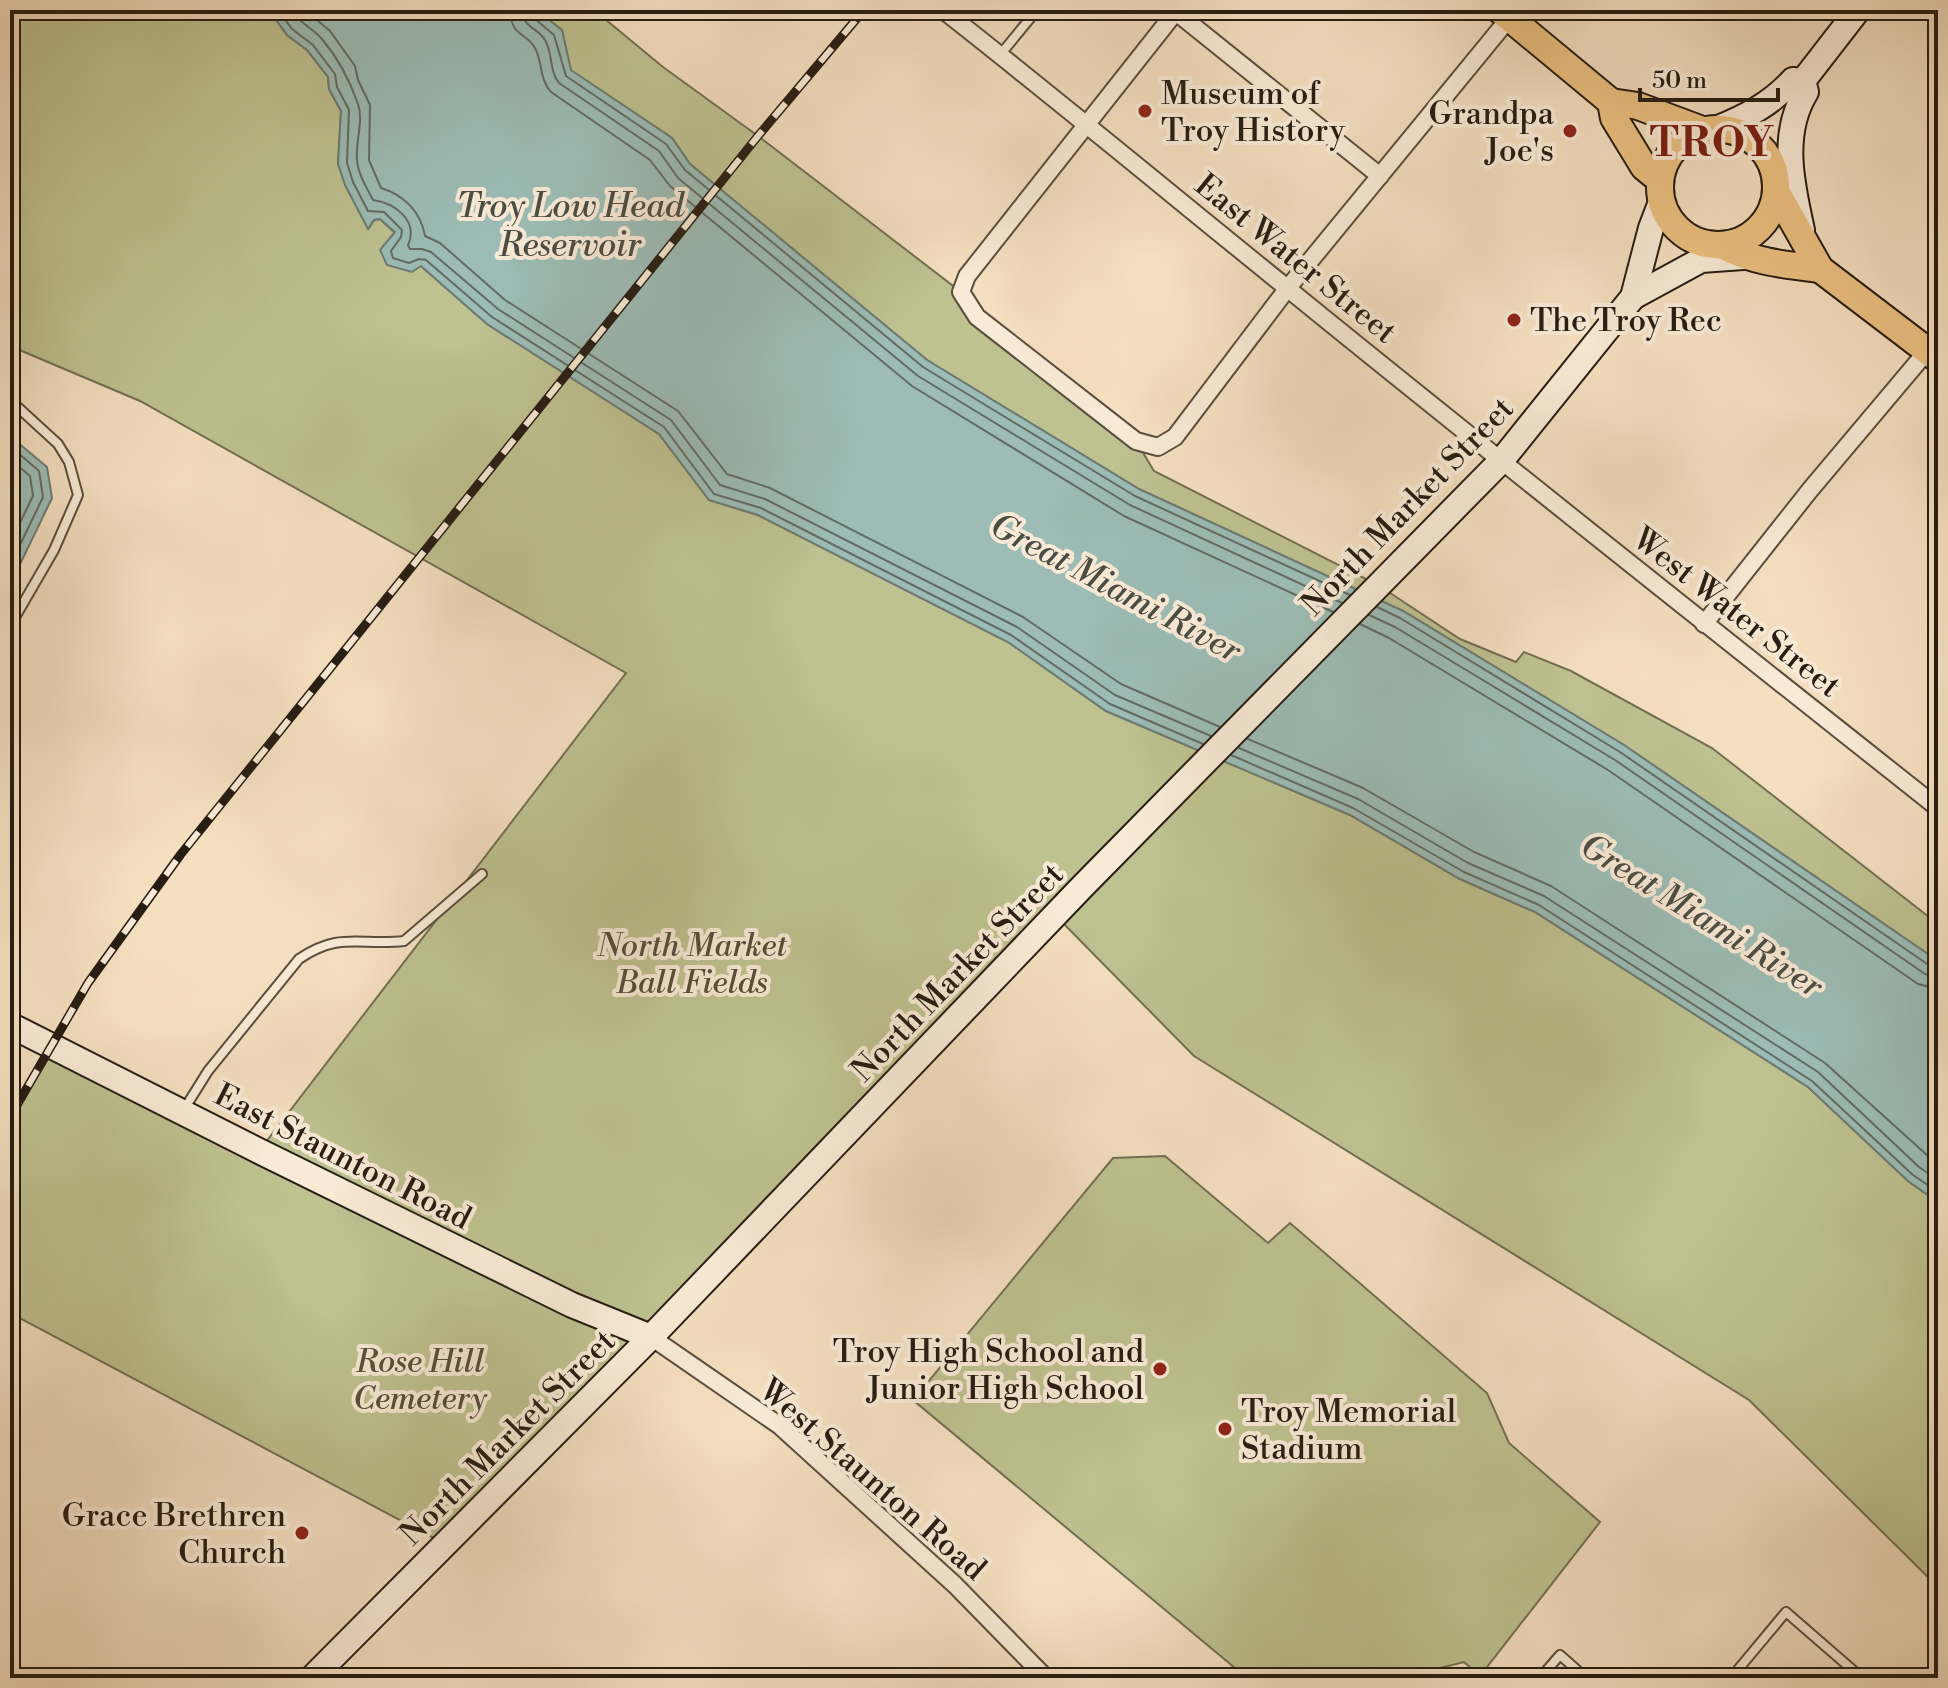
<svg xmlns="http://www.w3.org/2000/svg" width="1948" height="1688" viewBox="0 0 1948 1688" font-family="'Libre Bodoni',serif">
	<style>
		.green { fill: #bec190; stroke: #726f52; stroke-width: 2 }
		.water { fill: #9cbcb5; stroke: #6d7c74; stroke-width: 2 }
		.lines { fill: none; stroke-linecap: round; stroke-linejoin: round }
		.shore { stroke: #626c64; stroke-width: 2 }
		.lane-casing { stroke: #5a4e3e; stroke-width: 12 }
		.street-casing { stroke: #5a4e3e; stroke-width: 20 }
		.secondary-casing { stroke: #271d13; stroke-width: 28 }
		.primary-casing { stroke: #271d13; stroke-width: 30 }
		.lane { stroke: #f8ead6; stroke-width: 8 }
		.street { stroke: #f8ead6; stroke-width: 16 }
		.secondary { stroke: #f8ead6; stroke-width: 24 }
		.primary { stroke: #eac080; stroke-width: 26 }
		.rail-casing { stroke: #271d13; stroke-width: 9 }
		.rail { stroke: #f8ead6; stroke-width: 6; stroke-dasharray: 18; stroke-linecap: butt }
		.poi-dot { fill: #8f2418; stroke: #f8ead6; stroke-width: 3 }
		.labels { text-anchor: middle; stroke-width: 8; stroke-linejoin: round; paint-order: stroke }
		.poi-label { font-size: 32px; fill: #271d13; stroke: #f8ead6; text-anchor: start }
		.street-label { font-size: 32px; fill: #271d13; stroke: #f8ead6 }
		.park-label { font-size: 32px; font-style: italic; fill: #544e38; stroke: #f8ead6 }
		.water-label { font-size: 34px; font-style: italic; fill: #4a4d44; stroke: #f8ead6 }
		.district-label { font-size: 40px; font-weight: bold; letter-spacing: 2px; fill: #7a1f14; stroke: #f8ead6 }
	</style>
	<rect width="100%" height="100%" fill="#f4dfc0"/>
	<filter id="stains"><feTurbulence type="fractalNoise" baseFrequency=".0025" numOctaves="4"/><feColorMatrix values="0 0 0 0 .2 0 0 0 0 .09 0 0 0 0 .02 0 0 0 .5 -.17"/></filter>
	<radialGradient id="worn" r=".72"><stop offset=".6" stop-color="#630" stop-opacity="0"/><stop offset="1" stop-color="#630" stop-opacity=".3"/></radialGradient>
	<g class="green">
		<polygon points="10,10 269,10 287,35 307,50 328,77 329,89 341,111 338,164 369,228 374,220 380,219 395,233 421,266 487,324 659,434 709,500 758,515 1008,642 1106,711 1350,815 1460,879 1535,912 1808,1087 1908,1181 1938,1202 1938,1587 1749,1400 1194,1056 1055,915 445,1544 10,1313 10,1128 49,1046 259,1151 626,673 140,401 10,346"/>
		<polygon points="536,10 594,10 663,67 758,136 961,292 977,317 1136,441 1154,471 1378,585 1460,639 1516,662 1524,652 1571,671 1712,748 1938,924 1938,961 1624,745 1403,611 1139,489 927,360 690,164 672,138 570,70 562,30"/>
		<polygon points="1165,1156 1268,1243 1290,1223 1487,1393 1509,1443 1600,1522 1480,1676 1464,1662 1400,1678 1247,1678 913,1400 1113,1158"/>
	</g>
	<g class="water">
		<polygon points="269,10 536,10 562,30 571,70 672,138 690,164 927,360 1139,489 1403,611 1624,745 1938,961 1938,1202 1908,1181 1808,1087 1535,912 1460,879 1350,815 1106,711 1008,642 758,515 709,500 659,434 487,324 421,266 412,272 387,265 380,250 395,232 380,219 374,220 368,229 345,185 338,164 341,111 329,89 328,77 307,50 287,35"/>
		<polygon points="10,436 47,467 52,498 10,585"/>
	</g>
	<g class="lines">
		<g class="shore">
			<polyline points="278,10 292,29 313,45 335,74 337,87 349,110 347,163 353,182 368,211 384,212 402,230 401,237 391,251 393,258 409,263 419,259 426,260 492,317 664,427 714,494 761,508 1011,635 1110,704 1203,744"/>
			<path d="M 290,10 C 299,22 312,28 322,39 C 338,58 350,81 358,104 C 364,121 355,142 357,160 C 358,174 367,188 373,200 C 395,203 419,221 408,245 L 410,249 L 422,249 L 431,252 L 498,309 L 671,420 L 720,485 L 765,499 L 1017,627 L 1115,695 L 1211,736"/>
			<path d="M 305,10 L 330,31 L 355,66 L 358,80 L 370,105 L 369,160 L 381,188 C 404,195 421,212 425,236 L 440,243 L 505,300 L 678,411 L 727,474 L 770,488 L 1023,617 L 1121,684 L 1220,727"/>
			<path d="M 510,10 C 511,37 526,32 535,48 C 543,63 539,79 551,92 L 650,160 L 670,186 L 912,386 L 1124,516 L 1333,612"/>
			<path d="M 522,10 C 523,28 537,27 545,40 C 553,53 549,71 559,83 L 659,151 L 678,178 L 918,376 L 1130,505 L 1342,603"/>
			<polyline points="532,10 535,19 554,35 566,76 666,144 685,170 923,367 1135,496 1350,595"/>
			<polyline points="10,446 39,471 43,497 10,566"/>
			<polyline points="10,459 30,476 33,496 10,543"/>
			<polyline points="1377,607 1400,618 1620,752 1930,966 1938,967"/>
			<polyline points="1369,615 1395,627 1615,760 1925,974 1938,977"/>
			<polyline points="1360,624 1389,638 1608,770 1918,984 1938,989"/>
			<polyline points="1248,739 1363,788 1474,852 1551,886 1825,1063 1938,1165"/>
			<polyline points="1239,748 1358,799 1468,863 1544,896 1818,1072 1919,1167 1938,1180"/>
			<polyline points="1231,755 1353,808 1464,872 1539,905 1812,1081 1913,1175 1938,1192"/>
		</g>
		<g class="lane-casing">
			<g id="lane">
				<polyline points="1000,55 1037,10"/>
				<polyline points="10,400 58,444 69,462 78,495 54,550 10,626"/>
				<path d="M 183,1111 L 208,1071 L 299,959 C 340,931 360,946 404,941 L 482,874"/>
				<polyline points="1540,1678 1560,1655 1586,1678"/>
				<polyline points="1731,1678 1786,1612 1862,1678"/>
			</g>
		</g>
		<g class="street-casing">
			<g id="street">
				<path d="M 943,10 C 1059,101 1172,195 1287,288 C 1502,463 1720,635 1938,808"/>
				<polyline points="1177,10 967,276 961,292 977,317 1136,441 1158,447 1175,437 1287,289 1515,11"/>
				<polyline points="1176,12 1380,176"/>
				<polyline points="1704,624 1810,490 1938,338"/>
				<polyline points="651,1337 780,1426 955,1585 1046,1678"/>
			</g>
		</g>
		<g class="secondary-casing">
			<g id="secondary">
				<polyline points="1803,81 1858,10"/>
				<path d="M 1716,129 C 1746,117 1771,104 1793,80 L 1803,81"/>
				<path d="M 1802,230 C 1792,185 1780,134 1806,92 L 1803,81"/>
				<polyline points="1633,297 1701,260 1743,257"/>
				<polyline points="10,1025 259,1151 572,1305 651,1337"/>
				<polyline points="312,1678 651,1337 1081,888 1502,460 1633,297 1651,228 1661,202"/>
			</g>
		</g>
		<g class="primary-casing">
			<g id="primary">
				<polyline points="1500,10 1611,102"/>
				<polyline points="1611,102 1638,106 1705,131"/>
				<polyline points="1611,102 1614,118 1644,167 1660,180"/>
				<circle cx="1718" cy="187" r="58"/>
				<polyline points="1777,193 1820,269 1938,359"/>
				<path d="M 1723,246 C 1754,262 1786,265 1820,269"/>
			</g>
		</g>
		<use href="#lane" class="lane"/>
		<use href="#street" class="street"/>
		<use href="#secondary" class="secondary"/>
		<use href="#primary" class="primary"/>
		<g class="rail-casing">
			<polyline id="rail" points="10,1117 88,983 181,854 758,136 864,10"/>
		</g>
		<use href="#rail" class="rail"/>
	</g>
	<g class="poi-dot">
		<circle cx="1145" cy="111" r="8"/>
		<circle cx="1570" cy="131" r="8"/>
		<circle cx="1514" cy="320" r="8"/>
		<circle cx="1160" cy="1369" r="8"/>
		<circle cx="1225" cy="1429" r="8"/>
		<circle cx="302" cy="1533" r="8"/>
	</g>
	<g class="labels">
		<g class="poi-label">
			<text x="1161" y="104">Museum of<tspan x="1161" dy="37">Troy History</tspan></text>
			<text x="1554" y="124" text-anchor="end">Grandpa<tspan x="1554" dy="37">Joe's</tspan></text>
			<text x="1530" y="331">The Troy Rec</text>
			<text x="1144" y="1362" text-anchor="end">Troy High School and<tspan x="1144" dy="37">Junior High School</tspan></text>
			<text x="1241" y="1422">Troy Memorial<tspan x="1241" dy="37">Stadium</tspan></text>
			<text x="286" y="1526" text-anchor="end">Grace Brethren<tspan x="286" dy="37">Church</tspan></text>
		</g>
		<g class="street-label">
			<text transform="translate(1296 258) rotate(39)" y="11">East Water Street</text>
			<text transform="translate(1407 506) rotate(-46)" y="11">North Market Street</text>
			<text transform="translate(1737 612) rotate(38)" y="11">West Water Street</text>
			<text transform="translate(957 972) rotate(-46)" y="11">North Market Street</text>
			<text transform="translate(343 1156) rotate(27)" y="11">East Staunton Road</text>
			<text transform="translate(507 1437) rotate(-45)" y="11">North Market Street</text>
			<text transform="translate(873 1479) rotate(41)" y="11">West Staunton Road</text>
		</g>
		<g class="park-label">
			<text x="692" y="956">North Market<tspan x="692" dy="37">Ball Fields</tspan></text>
			<text x="420" y="1372">Rose Hill<tspan x="420" dy="37">Cemetery</tspan></text>
		</g>
		<g class="water-label">
			<text x="570" y="217">Troy Low Head<tspan x="570" dy="39">Reservoir</tspan></text>
			<text transform="translate(1116 587) rotate(28)" y="12">Great Miami River</text>
			<text transform="translate(1702 915) rotate(32)" y="12">Great Miami River</text>
		</g>
		<g class="district-label">
			<text x="1713" y="156">TROY</text>
		</g>
	</g>
	<rect width="1948" height="1688" fill="none" stroke="#f4dfc0" stroke-width="40"/>
	<rect x="12" y="12" width="1924" height="1664" fill="none" stroke="#271d13" stroke-width="4"/>
	<rect x="20" y="20" width="1908" height="1648" fill="none" stroke="#271d13" stroke-width="2"/>
	<path d="M1640 88v12h138v-12" fill="none" stroke="#271d13" stroke-width="4"/>
	<text x="1652" y="88" font-size="24" fill="#271d13" stroke="#f8ead6" stroke-width="6" paint-order="stroke">50 m</text>
	<rect width="100%" height="100%" filter="url(#stains)"/>
	<rect width="100%" height="100%" fill="url(#worn)"/>
</svg>
